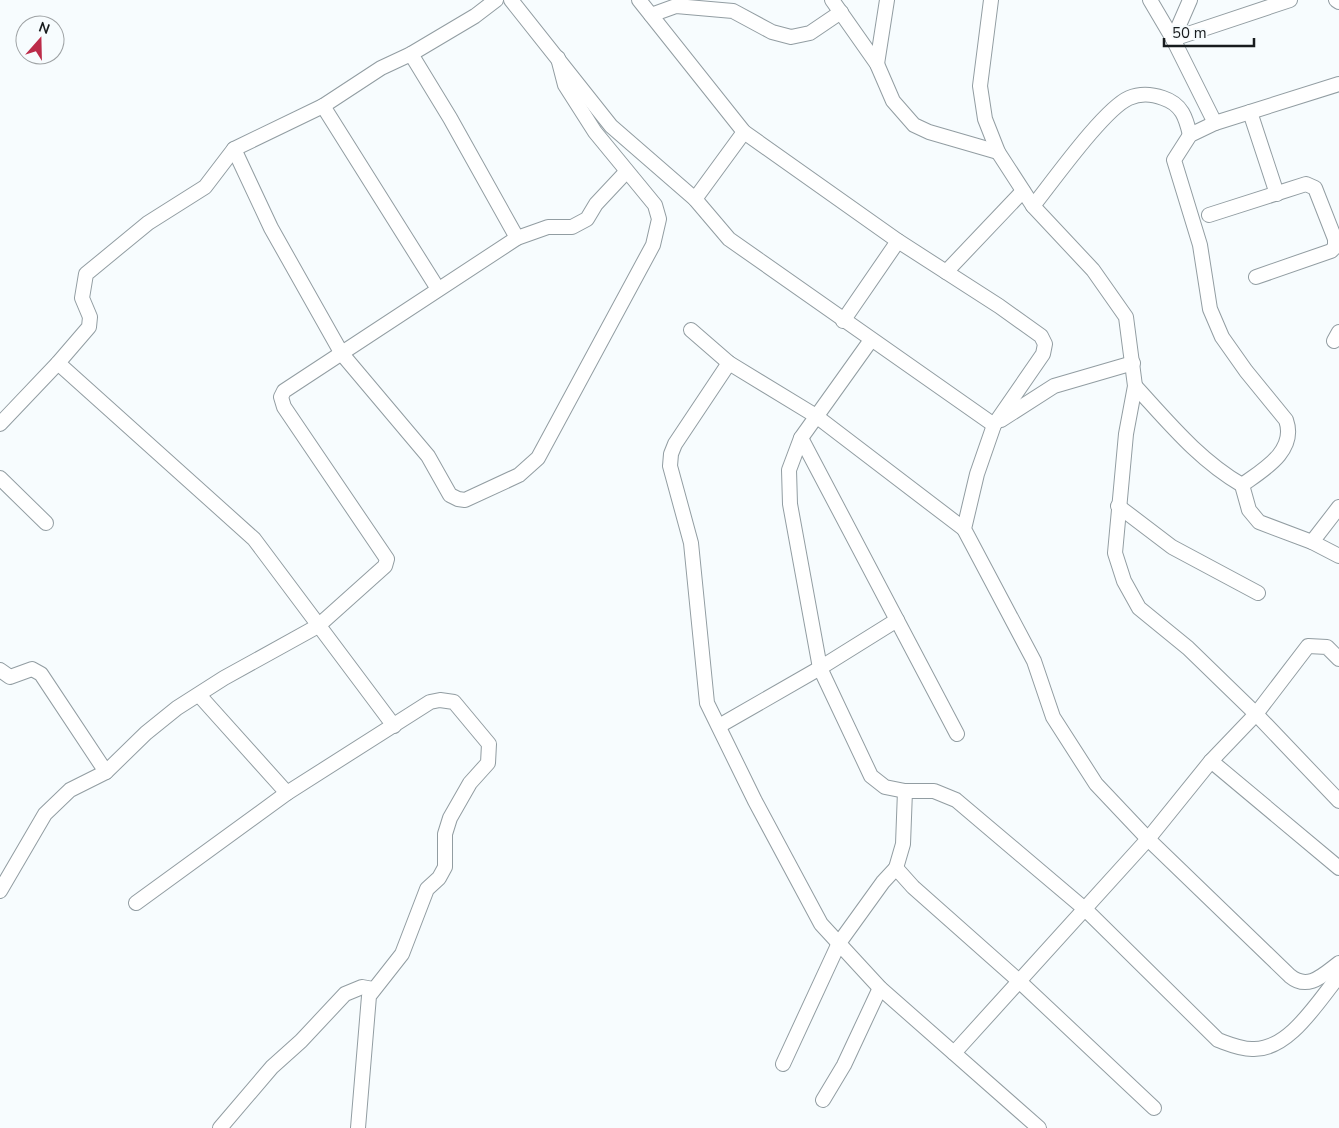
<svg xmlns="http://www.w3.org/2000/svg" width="1339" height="1128" viewBox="0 0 1339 1128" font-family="'Nunito Sans',sans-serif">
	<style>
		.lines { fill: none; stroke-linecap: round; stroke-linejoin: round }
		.street-casing { stroke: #929da2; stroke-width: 16 }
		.street { stroke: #fff; stroke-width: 14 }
	</style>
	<rect width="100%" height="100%" fill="#f7fcfe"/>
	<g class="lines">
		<g class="street-casing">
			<g id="street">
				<polyline points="511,0 611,126 695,199 729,239 994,425"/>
				<path d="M 639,0 L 744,132 L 898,241 L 999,306 L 1041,336 L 1045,344 L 1043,354 L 994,425 L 977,474 L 964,529 L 1034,661 L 1053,717 L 1096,784 L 1148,839 L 1290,976 C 1308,991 1323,975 1339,963"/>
				<polyline points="832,0 877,64 893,101 914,125 929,132 998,152"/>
				<polyline points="991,0 980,86 985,119 998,152 1033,206 1093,270 1126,317 1135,386 1126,434 1115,553 1124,581 1139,608 1188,648 1256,714 1339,801"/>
				<polyline points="1150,0 1173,39 1215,123"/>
				<polyline points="1336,0 1339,2"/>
				<polyline points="651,15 676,6 733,11 772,32 791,37 810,33 841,12"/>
				<polyline points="1173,39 1290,0"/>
				<polyline points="1173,39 1190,0"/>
				<polyline points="411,54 450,118 517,238"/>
				<polyline points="877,64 887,0"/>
				<polyline points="323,106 438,289"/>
				<polyline points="1250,112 1277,194"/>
				<polyline points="234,149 271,228 342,354 428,456 450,495 458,499 465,500 519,475 538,458 653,245 659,219 655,205 595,132 565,85 558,58"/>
				<polyline points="695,199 744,132"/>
				<path d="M 1033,206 C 1053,181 1104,109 1129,98 C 1141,93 1151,94 1163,98 C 1182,104 1186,118 1190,135"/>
				<polyline points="1209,215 1306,184 1315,188 1335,239 1335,247 1331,251 1256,277"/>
				<polyline points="946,272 1023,191"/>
				<polyline points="843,321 898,241"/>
				<polyline points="691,330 729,363 816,416 964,529"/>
				<path d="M 871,340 L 801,438 L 789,470 L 790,504 L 820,668 L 871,776 L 885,787 L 905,791 L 934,791 L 956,800 L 1086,910 L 1218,1040 C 1229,1044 1240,1049 1252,1049 C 1289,1051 1318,1001 1339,976"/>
				<polyline points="1334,341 1339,332"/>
				<polyline points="58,363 254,539 394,726"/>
				<polyline points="729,363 675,444 671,454 670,466 691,543 707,703 755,801 821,924 880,988 1039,1128"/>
				<path d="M 1135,386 C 1169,423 1199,460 1242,485 L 1249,510 L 1259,522 L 1312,542"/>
				<polyline points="1001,420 1054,386 1133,363"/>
				<polyline points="0,424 58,363 89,327 90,317 82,298 86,274 148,223 205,187 234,149 323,106 381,68 411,54 475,16 496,0"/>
				<polyline points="801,438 957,734"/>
				<polyline points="0,478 46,523"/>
				<path d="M 1242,485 C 1263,470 1297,451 1286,420 L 1246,371 L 1222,337 L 1210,309 L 1200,245 L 1174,160 L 1190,135 L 1215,123 L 1339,84"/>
				<polyline points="1118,506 1172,547 1258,593"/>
				<polyline points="1339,507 1312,542 1339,556"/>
				<polyline points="0,670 10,677 32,669 41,674 106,772"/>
				<polyline points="199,695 287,793"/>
				<polyline points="719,726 820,668 897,620"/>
				<polyline points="1211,761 1339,868"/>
				<polyline points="896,868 903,844 905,791"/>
				<polyline points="0,891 45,814 70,790 106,772 146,733 177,708 224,678 318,626 385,566 387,559 284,407 281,397 284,391 517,238 548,227 572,227 587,219 596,204 626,172"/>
				<polyline points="136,903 287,793 430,702 440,700 454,702 489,744 488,763 470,783 450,818 445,834 445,867 439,878 427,889 402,954 369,996 358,1128"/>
				<polyline points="954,1053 1148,839 1211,761 1256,714 1308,646 1327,647 1339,659"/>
				<polyline points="783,1064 839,943 883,882 896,868 913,887 1019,981 1154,1108"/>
				<polyline points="823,1100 844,1065 880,988"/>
				<polyline points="220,1128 272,1067 301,1041 345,994 362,987 373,989"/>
			</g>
		</g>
		<use href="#street" class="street"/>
	</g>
	<g transform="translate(40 40) rotate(20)"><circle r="24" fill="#f7fcfe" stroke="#9ea2a4"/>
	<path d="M0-4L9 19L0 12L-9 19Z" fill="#bc2b49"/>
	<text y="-8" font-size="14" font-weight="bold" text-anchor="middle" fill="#181c1e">N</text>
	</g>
	<path d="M1164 38v8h90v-8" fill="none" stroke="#181c1e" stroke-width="2.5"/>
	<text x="1172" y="38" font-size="15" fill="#181c1e" stroke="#f7fcfe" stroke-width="4" paint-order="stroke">50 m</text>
</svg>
